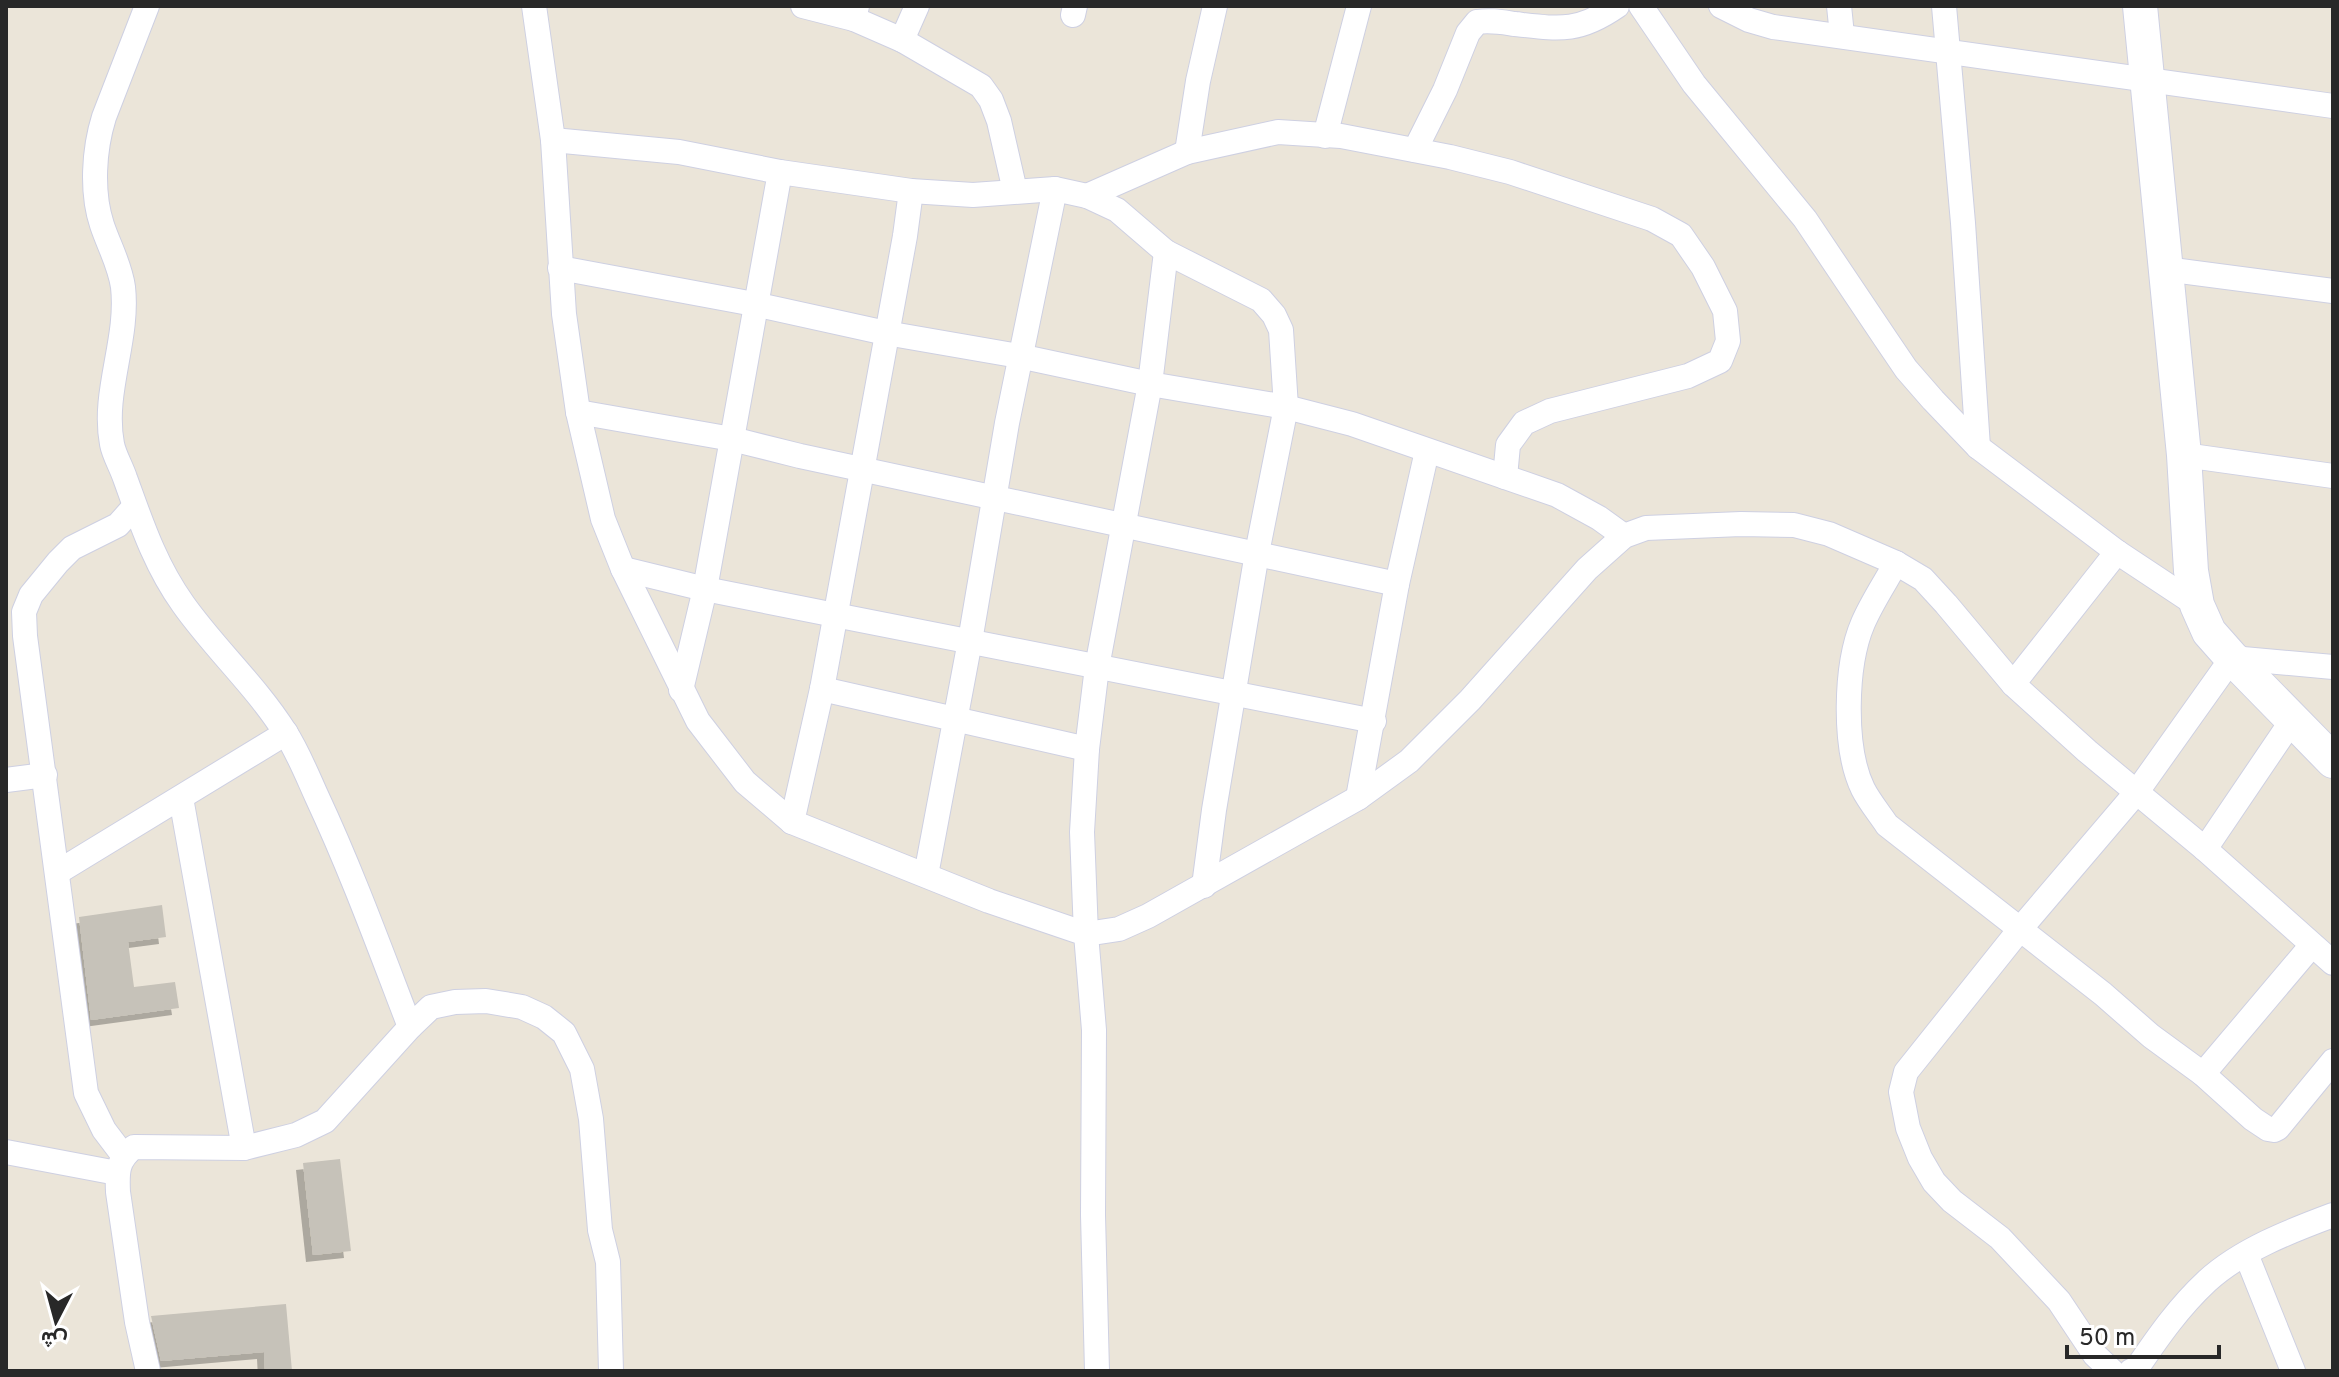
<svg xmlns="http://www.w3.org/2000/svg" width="2339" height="1377" viewBox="0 0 2339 1377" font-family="Overpass,Vazirmatn,sans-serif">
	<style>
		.building { fill: #c6c2b9; filter: url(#shadow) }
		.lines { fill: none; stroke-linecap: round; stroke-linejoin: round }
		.street-casing { stroke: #ced0e2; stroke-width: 26 }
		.secondary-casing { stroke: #ced0e2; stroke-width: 36 }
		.street { stroke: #fff; stroke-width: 24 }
		.secondary { stroke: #fff; stroke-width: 34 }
	</style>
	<defs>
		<filter id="shadow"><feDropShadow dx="-7" dy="7" stdDeviation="0" flood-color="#0004"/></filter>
	</defs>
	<rect width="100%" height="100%" fill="#ebe5d9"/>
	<g class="building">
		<polygon points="162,905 166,937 128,942 134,987 175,982 179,1008 91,1020 79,917"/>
		<polygon points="340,1159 351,1251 313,1255 303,1163"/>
		<polygon points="286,1304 292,1371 265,1371 264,1352 161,1361 151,1316"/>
	</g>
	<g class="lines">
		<g class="street-casing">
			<g id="street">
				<path d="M 147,6 L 104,117 C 94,149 91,192 102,225 C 109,246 120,265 123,287 C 129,340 102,392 112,444 C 114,455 121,466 125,478 C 141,522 155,565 183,604 C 214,648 256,686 285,732 C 298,752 307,775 317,797 C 352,872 380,949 410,1027"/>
				<polyline points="534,6 553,140 564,314 578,412 603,519 623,569 698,721 745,782 792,822 989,901 1086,934 1094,1030 1093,1215 1097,1371"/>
				<polyline points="803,6 854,19"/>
				<polyline points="857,6 854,19 902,40 981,86 991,100 999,121 1015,191"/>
				<polyline points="1641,6 1694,84 1805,219 1885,338 1906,369 1933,400 1978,447 2117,552 2197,605"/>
				<polyline points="1721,6 1749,20 1773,27 2333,106"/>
				<polyline points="1839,6 1842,35"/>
				<polyline points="1944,6 1963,223 1978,447"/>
				<polyline points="1073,15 1075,6"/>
				<polyline points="902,40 917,6"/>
				<polyline points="1325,136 1359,6"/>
				<polyline points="553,140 679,152 780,172 911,191 973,195 1055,189 1087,196 1117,210 1166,252 1261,300 1274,315 1281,330 1286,407 1257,553 1214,810 1204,886"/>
				<path d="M 1415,150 L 1445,90 L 1468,33 L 1477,22 C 1491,20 1501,22 1515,24 C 1559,29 1578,33 1617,6"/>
				<polyline points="1187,152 1198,81 1215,6"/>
				<polyline points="1087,196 1187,152 1278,132 1341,136 1450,157 1510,172 1652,219 1681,235 1703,267 1725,311 1728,341 1720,361 1688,376 1550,411 1524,423 1508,445 1505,477"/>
				<polyline points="1166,252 1150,384 1097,667 1087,749 1082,832 1086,934 1119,929 1148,916 1358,798 1409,761 1470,700 1587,569 1624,536 1646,528 1741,524 1794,525 1829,534 1896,563 1923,579 1946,604 2013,684"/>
				<polyline points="560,268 754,304 886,333 1019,356 1150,384 1286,407 1352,424 1557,495 1599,518 1624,536"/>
				<polyline points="2165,269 2333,291"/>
				<polyline points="578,412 732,439 800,456 1397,584"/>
				<polyline points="2184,455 2333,476"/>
				<polyline points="2117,552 2013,684 2087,751 2205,849 2333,963"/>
				<path d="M 1896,563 C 1885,583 1872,602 1863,623 C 1845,665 1843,748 1863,789 C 1869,801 1879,813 1887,825 L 2103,994 L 2151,1036 L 2203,1074 L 2253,1119 L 2268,1129 L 2274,1130 L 2278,1128 L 2333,1061"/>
				<polyline points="623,569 705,589 835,615 1374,721"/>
				<polyline points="822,689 1087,749"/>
				<polyline points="681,690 705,589 780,172"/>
				<polyline points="6,780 45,775"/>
				<polyline points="181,798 244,1148"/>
				<polyline points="1358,798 1397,584 1427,451"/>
				<polyline points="792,822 822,689 905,236 911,191"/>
				<polyline points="2205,849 2293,719"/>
				<polyline points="58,872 286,733"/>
				<polyline points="926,875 970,641 1007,423 1055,189"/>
				<polyline points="2203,1074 2312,945"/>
				<polyline points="6,1152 117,1173"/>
				<polyline points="123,1155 104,1130 86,1093 25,636 24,612 31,595 58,562 72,548 118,525 134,507"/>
				<polyline points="2246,1254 2293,1371"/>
				<path d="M 148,1371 L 137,1322 L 118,1192 C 117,1172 117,1160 134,1147 L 244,1148 L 296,1135 L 325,1121 L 410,1027 L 431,1007 L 455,1002 L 486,1001 L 522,1007 L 544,1017 L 564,1033 L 582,1069 L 591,1119 L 600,1230 L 608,1262 L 611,1371"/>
				<polyline points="2112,1371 2095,1355 2059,1301 2000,1238 1952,1201 1934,1182 1920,1158 1908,1128 1901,1092 1906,1072 2021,928 2136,793 2232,658 2333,667"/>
				<path d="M 2131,1371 L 2137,1368 C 2158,1337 2179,1307 2207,1281 C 2241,1250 2290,1231 2333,1215"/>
			</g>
		</g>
		<g class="secondary-casing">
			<polyline id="secondary" points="2140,6 2184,455 2191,571 2197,605 2209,632 2232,658 2333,761"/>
		</g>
		<use href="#street" class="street"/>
		<use href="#secondary" class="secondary"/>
	</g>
	<rect width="2339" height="1377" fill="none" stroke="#282828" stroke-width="16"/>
	<g transform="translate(56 1321) rotate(186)" stroke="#ffffff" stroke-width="6" paint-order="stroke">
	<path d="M0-6L14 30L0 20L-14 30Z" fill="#282828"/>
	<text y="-12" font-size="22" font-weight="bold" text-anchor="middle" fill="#282828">ش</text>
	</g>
	<path d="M2067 1345v12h152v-12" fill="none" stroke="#282828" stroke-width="4"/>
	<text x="2079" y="1345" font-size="24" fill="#282828" stroke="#ffffff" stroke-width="6" paint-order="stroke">50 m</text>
</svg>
